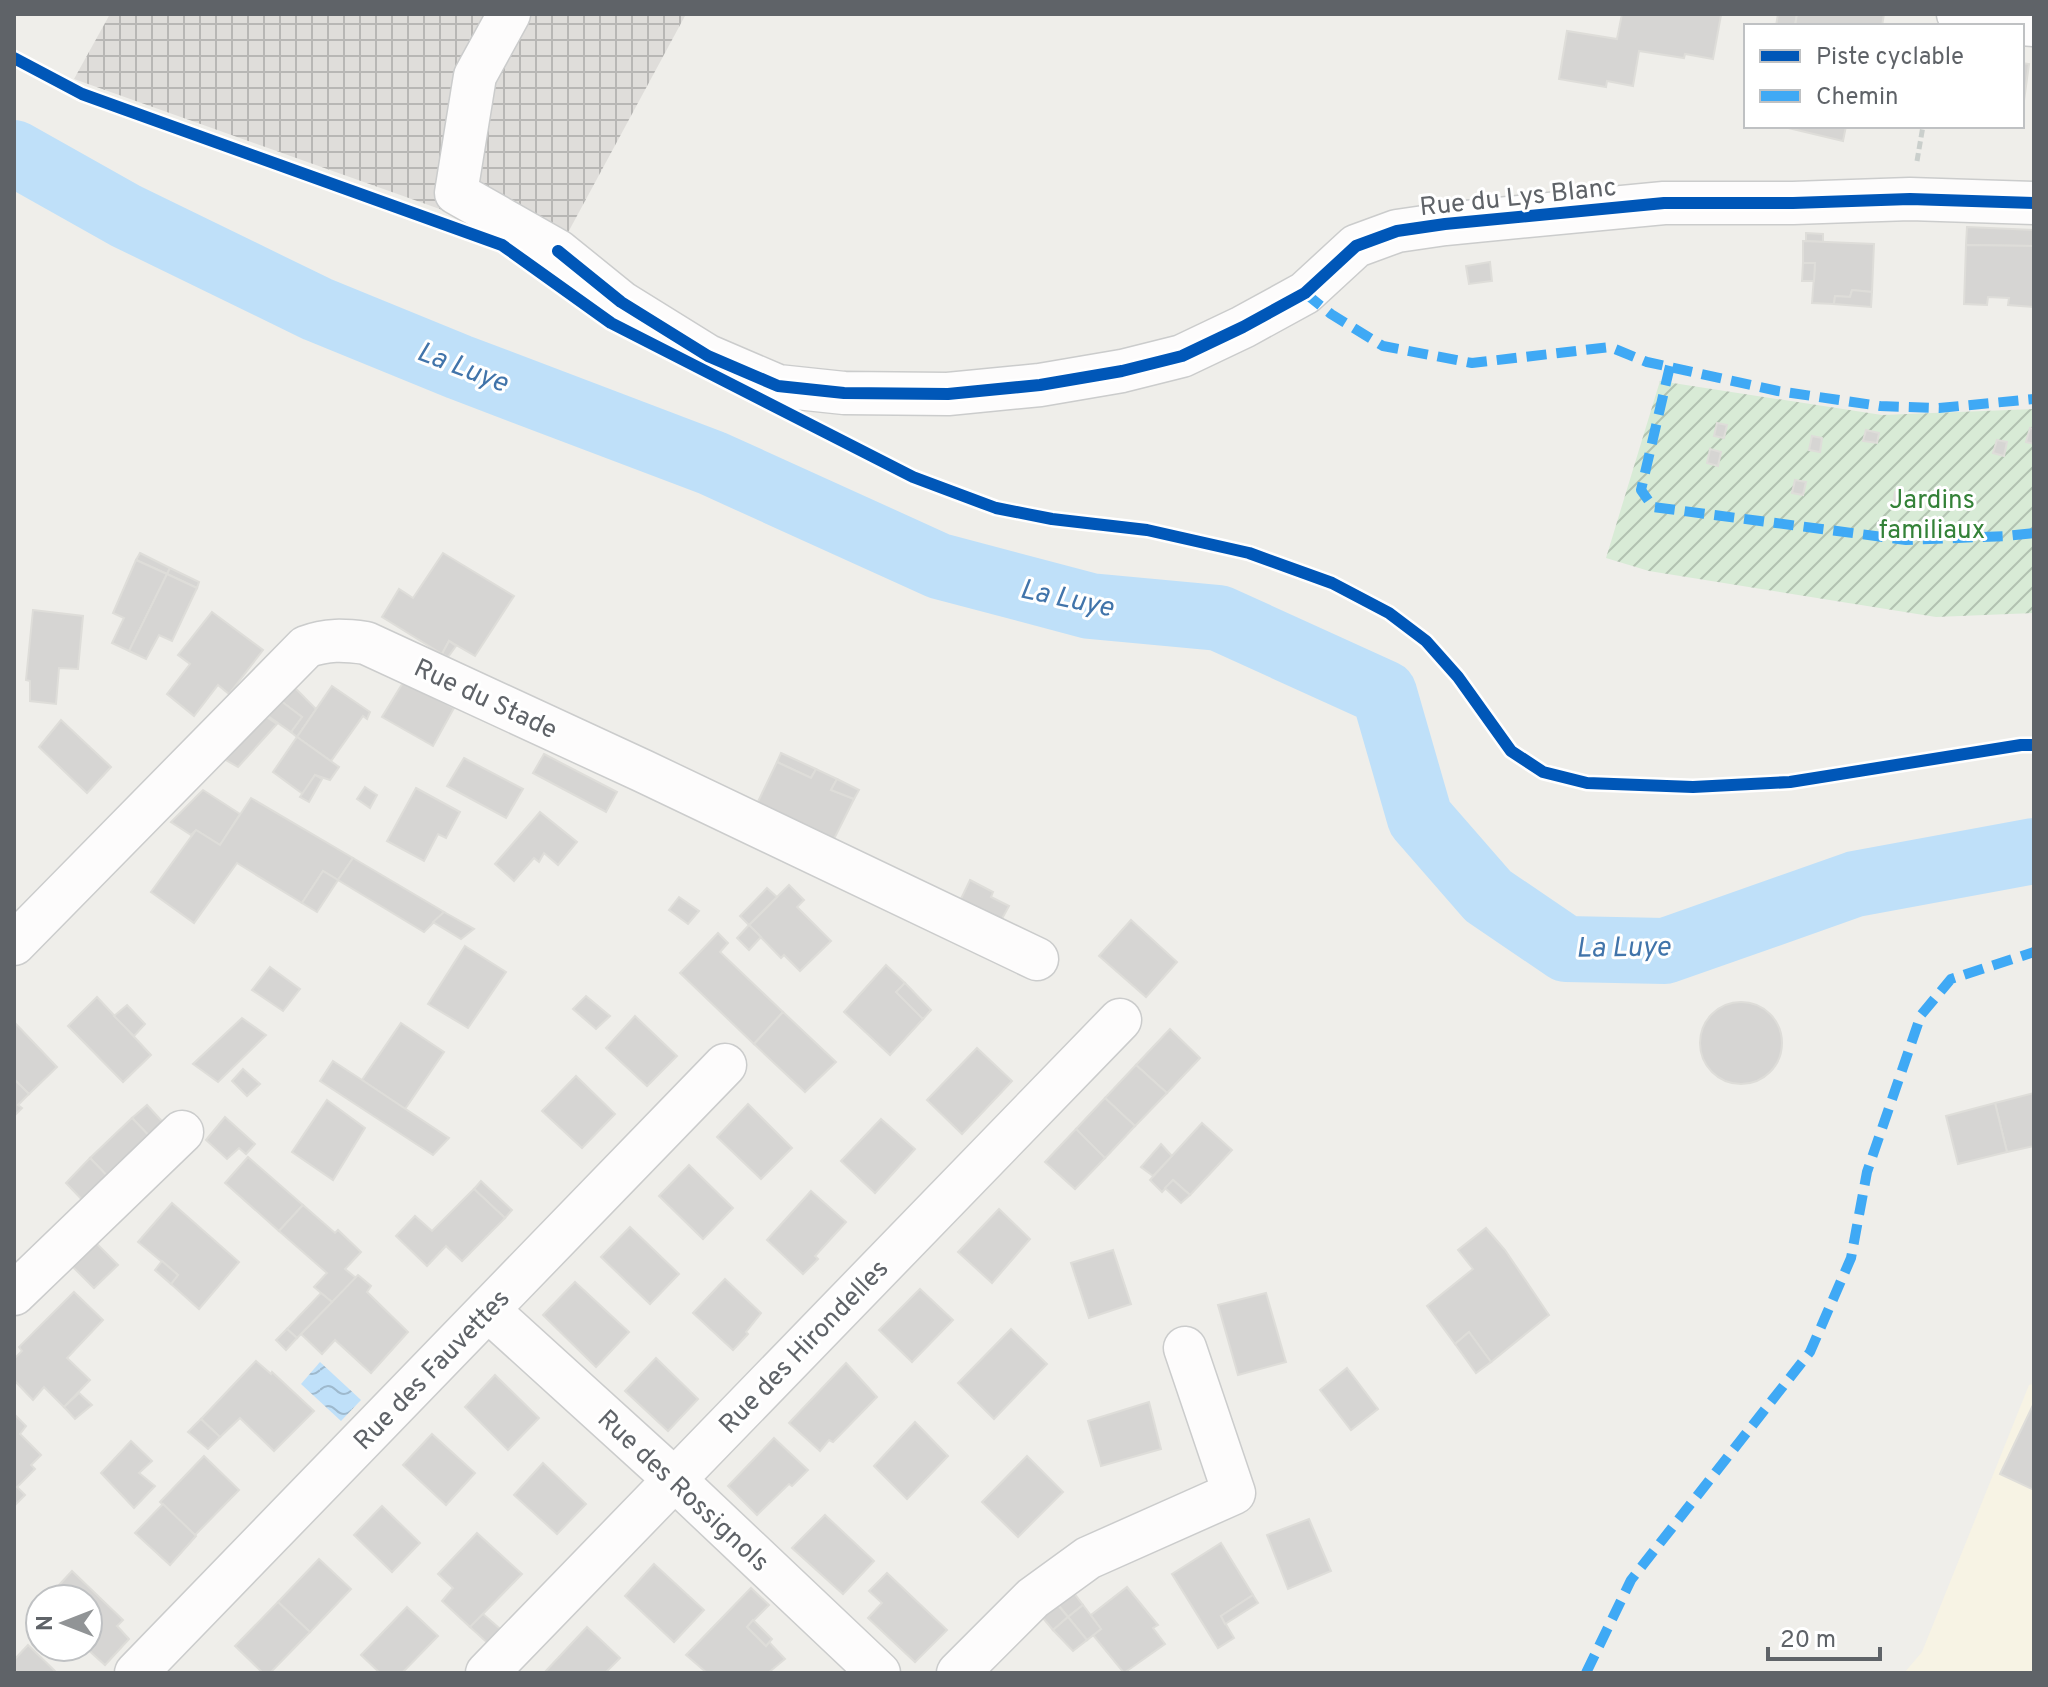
<svg xmlns="http://www.w3.org/2000/svg" width="2048" height="1687" viewBox="0 0 2048 1687" font-family="Overpass,sans-serif">
	<style>
		.commercial { fill: #f7f3e4 }
		.industrial { fill: url(#industrial-grid) }
		.garden { fill: url(#garden-furrows) }
		.water { fill: url(#water-waves) }
		.lines { fill: none; stroke-linecap: round; stroke-linejoin: round }
		.river { stroke: #bfe0f9; stroke-width: 66 }
		.building { fill: #d6d5d3; stroke: #deddd9; stroke-width: 2 }
		.minor-casing { stroke: #cbcccc; stroke-width: 45 }
		.path { stroke: #cacfcc; stroke-width: 5; stroke-dasharray: 8 4; stroke-linecap: butt }
		.minor { stroke: #fdfcfc; stroke-width: 42 }
		.quiet { stroke: #3fa9f5; stroke-width: 10; stroke-dasharray: 20 10; stroke-linecap: butt }
		.cycleway-casing { stroke: #fff; stroke-width: 17 }
		.cycleway { stroke: #0057b8; stroke-width: 12 }
		.labels { text-anchor: middle; stroke-width: 6; stroke-linejoin: round; paint-order: stroke }
		.street-label { font-size: 26px; fill: #5f6368; stroke: #fff }
		.park-label { font-size: 26px; fill: #348238; stroke: #fff }
		.water-label { font-size: 28px; font-style: italic; fill: #4174aa; stroke: #fff }
	</style>
	<defs>
		<pattern id="industrial-grid" width="8" height="8" patternUnits="userSpaceOnUse" patternTransform="scale(2)"><rect width="8" height="8" fill="#dfddda"/><path d="M0 4h8M4 0v8" fill="none" stroke="#b8b7b5"/></pattern>
		<pattern id="garden-furrows" width="10" height="10" patternUnits="userSpaceOnUse" patternTransform="scale(2)"><rect width="10" height="10" fill="#d8ebd6"/><path d="M-1 1l2-2M0 10L10 0M9 11l2-2" fill="none" stroke="#b2c2b1"/></pattern>
		<pattern id="water-waves" width="16" height="10" patternUnits="userSpaceOnUse" patternTransform="scale(2)"><rect width="16" height="10" fill="#bfe0f9"/><path d="M0 5q4-4 8 0t8 0" fill="none" stroke="#9eb9cd"/></pattern>
	</defs>
	<rect width="100%" height="100%" fill="#efeeea"/>
	<polygon class="commercial" points="2034,1384 2034,1673 1904,1673 1922,1652 2029,1385"/>
	<polygon class="industrial" points="110,14 686,14 558,251 74,79"/>
	<polygon class="garden" points="1660,381 1882,415 2034,409 2034,613 1936,617 1649,571 1606,558"/>
	<polygon class="water" points="320,1362 361,1400 341,1421 301,1384"/>
	<g class="lines">
		<polyline class="river" points="14,153 126,216 317,309 459,367 712,463 939,566 1090,606 1219,618 1384,693 1420,818 1488,896 1566,949 1665,951 1855,884 2034,851"/>
	</g>
	<g class="building">
		<polygon points="1622,14 1726,14 1721,15 1713,59 1685,54 1684,58 1639,51 1633,86 1607,81 1606,87 1559,79 1567,31 1617,39"/>
		<polygon points="1778,14 1797,14 1795,26 1776,26"/>
		<polygon points="1797,14 1884,14 1882,26 1795,26"/>
		<polygon points="2022,63 2029,64 2023,108 2022,108"/>
		<polygon points="1780,126 1846,126 1843,141"/>
		<polygon points="1967,227 2034,230 2034,246 1966,245"/>
		<polygon points="1806,233 1823,234 1823,242 1806,241"/>
		<polygon points="1803,241 1874,244 1872,292 1852,290 1850,297 1835,296 1834,304 1812,303 1815,263 1803,263"/>
		<polygon points="1966,245 2034,246 2034,307 2008,305 2009,298 1988,297 1987,305 1964,304"/>
		<polygon points="1490,262 1492,281 1469,284 1466,266"/>
		<polygon points="1803,263 1815,263 1814,281 1802,281"/>
		<polygon points="1852,290 1872,292 1871,307 1834,304 1835,296 1850,297"/>
		<polygon points="1717,423 1727,425 1724,438 1714,436"/>
		<polygon points="2030,428 2034,429 2034,444 2026,442"/>
		<polygon points="1866,430 1879,433 1877,443 1863,441"/>
		<polygon points="1812,436 1822,438 1820,452 1809,450"/>
		<polygon points="1997,440 2007,442 2004,456 1993,453"/>
		<polygon points="1710,449 1721,452 1718,466 1707,463"/>
		<polygon points="1795,480 1806,482 1803,495 1792,493"/>
		<polygon points="1895,492 1908,495 1906,506 1893,503"/>
		<polygon points="1936,496 1949,498 1948,509 1933,507"/>
		<polygon points="140,553 170,568 167,574 136,560"/>
		<polygon points="443,553 514,596 475,656 449,641 442,654 382,617 399,589 413,598"/>
		<polygon points="136,560 167,574 129,651 112,643 124,618 113,613"/>
		<polygon points="170,568 199,582 197,588 167,574"/>
		<polygon points="167,574 197,588 172,641 159,635 146,659 129,651"/>
		<polygon points="33,610 83,616 78,669 59,668 56,704 30,701 30,681 26,680"/>
		<polygon points="212,612 263,650 229,694 218,685 194,716 167,694 190,664 178,655"/>
		<polygon points="449,641 456,646 448,657 442,654"/>
		<polygon points="404,681 454,708 433,746 382,717"/>
		<polygon points="293,686 316,709 297,737 291,732 302,717 281,701"/>
		<polygon points="332,686 370,712 367,719 363,716 331,761 297,737"/>
		<polygon points="281,701 302,717 291,732 268,716"/>
		<polygon points="265,716 277,724 238,767 224,759"/>
		<polygon points="61,720 111,767 87,793 39,747"/>
		<polygon points="297,737 339,767 330,780 315,775 303,794 273,772"/>
		<polygon points="781,753 816,769 811,778 777,762"/>
		<polygon points="544,754 617,792 606,812 533,773"/>
		<polygon points="464,758 523,789 506,818 447,786"/>
		<polygon points="777,762 811,778 816,769 837,779 831,790 854,799 829,849 754,810"/>
		<polygon points="315,775 322,779 309,802 300,797"/>
		<polygon points="837,779 859,790 854,799 831,790"/>
		<polygon points="365,787 377,795 370,808 357,799"/>
		<polygon points="416,788 460,812 446,838 438,834 424,861 387,841"/>
		<polygon points="203,790 240,814 220,845 196,830 191,835 171,822"/>
		<polygon points="251,798 353,858 338,880 323,871 302,903 237,863 194,923 151,892 196,830 220,845"/>
		<polygon points="540,812 577,842 558,865 544,853 539,862 534,858 514,881 495,864"/>
		<polygon points="353,858 444,912 424,932 338,880"/>
		<polygon points="323,871 338,880 317,912 302,903"/>
		<polygon points="970,880 993,892 991,897 1009,906 998,926 958,905"/>
		<polygon points="789,885 804,900 797,907 831,941 800,971 784,955 781,958 749,925"/>
		<polygon points="767,888 777,897 749,925 740,916"/>
		<polygon points="679,897 699,911 688,924 669,910"/>
		<polygon points="444,912 474,929 461,939 433,922"/>
		<polygon points="1131,920 1177,962 1146,997 1099,956"/>
		<polygon points="749,925 761,937 749,950 737,938"/>
		<polygon points="718,933 728,943 720,952 783,1012 754,1044 680,973"/>
		<polygon points="465,946 506,972 468,1028 428,1004"/>
		<polygon points="886,965 905,983 896,992 923,1019 890,1055 844,1012"/>
		<polygon points="270,967 300,989 283,1011 252,990"/>
		<polygon points="905,983 931,1010 923,1019 896,992"/>
		<polygon points="586,996 610,1016 596,1029 573,1009"/>
		<polygon points="97,997 151,1055 123,1082 68,1026"/>
		<circle cx="1741" cy="1043" r="41"/>
		<polygon points="127,1005 145,1024 134,1036 114,1016"/>
		<polygon points="783,1012 836,1062 805,1092 754,1044"/>
		<polygon points="635,1016 677,1056 647,1086 606,1048"/>
		<polygon points="242,1018 266,1035 218,1082 193,1064"/>
		<polygon points="14,1022 57,1067 29,1094 14,1079"/>
		<polygon points="401,1023 444,1052 405,1109 362,1080"/>
		<polygon points="1170,1029 1200,1058 1167,1093 1136,1065"/>
		<polygon points="977,1048 1012,1081 962,1134 927,1100"/>
		<polygon points="333,1061 362,1080 449,1138 433,1155 320,1081"/>
		<polygon points="1136,1065 1167,1093 1135,1126 1105,1098"/>
		<polygon points="243,1069 260,1084 247,1096 232,1081"/>
		<polygon points="576,1076 615,1114 582,1148 542,1111"/>
		<polygon points="14,1079 29,1094 18,1105 22,1108 14,1116"/>
		<polygon points="2034,1093 2034,1146 2007,1152 1995,1103"/>
		<polygon points="1105,1098 1135,1126 1105,1158 1076,1129"/>
		<polygon points="327,1100 365,1128 333,1180 292,1152"/>
		<polygon points="1995,1103 2007,1152 1958,1164 1946,1116"/>
		<polygon points="748,1104 792,1148 761,1179 717,1137"/>
		<polygon points="147,1105 170,1130 157,1144 132,1118"/>
		<polygon points="225,1117 255,1144 246,1154 239,1148 227,1159 206,1140"/>
		<polygon points="132,1118 157,1144 115,1184 90,1158"/>
		<polygon points="881,1119 915,1149 875,1193 841,1161"/>
		<polygon points="1202,1123 1232,1150 1190,1195 1173,1180 1162,1192 1150,1180"/>
		<polygon points="1076,1129 1105,1158 1075,1189 1045,1162"/>
		<polygon points="1161,1144 1172,1156 1153,1176 1141,1167"/>
		<polygon points="248,1157 303,1205 279,1231 225,1183"/>
		<polygon points="90,1158 115,1184 90,1208 66,1183"/>
		<polygon points="689,1165 733,1208 703,1239 659,1196"/>
		<polygon points="1173,1180 1190,1195 1181,1203 1165,1188"/>
		<polygon points="481,1181 512,1210 505,1218 474,1189"/>
		<polygon points="474,1189 505,1218 462,1261 446,1246 427,1266 396,1236 415,1216 432,1231"/>
		<polygon points="811,1191 846,1222 815,1256 818,1259 803,1274 767,1240"/>
		<polygon points="172,1203 239,1262 199,1309 171,1284 178,1275 138,1242"/>
		<polygon points="303,1205 335,1233 338,1230 361,1252 345,1269 356,1278 332,1302 314,1287 327,1273 279,1231"/>
		<polygon points="999,1209 1030,1239 992,1283 958,1252"/>
		<polygon points="630,1227 679,1274 650,1304 601,1257"/>
		<polygon points="1486,1228 1505,1250 1549,1315 1491,1362 1469,1332 1455,1344 1427,1306 1473,1269 1458,1250"/>
		<polygon points="95,1242 118,1265 94,1288 71,1265"/>
		<polygon points="1113,1250 1131,1304 1089,1318 1071,1263"/>
		<polygon points="162,1261 178,1275 171,1284 155,1270"/>
		<polygon points="358,1275 371,1286 367,1292 408,1332 371,1373 335,1340 322,1354 301,1334"/>
		<polygon points="725,1279 761,1313 746,1332 748,1334 733,1350 693,1313"/>
		<polygon points="575,1282 629,1332 596,1367 543,1315"/>
		<polygon points="920,1289 953,1320 912,1362 879,1330"/>
		<polygon points="74,1292 103,1320 67,1358 90,1380 64,1407 44,1387 33,1400 14,1380 14,1359 22,1351 19,1347"/>
		<polygon points="321,1293 332,1302 297,1338 287,1329"/>
		<polygon points="1266,1293 1286,1362 1238,1375 1218,1305"/>
		<polygon points="287,1329 297,1338 286,1350 276,1340"/>
		<polygon points="1011,1329 1047,1364 994,1419 958,1383"/>
		<polygon points="1469,1332 1491,1362 1476,1373 1455,1344"/>
		<polygon points="656,1358 698,1399 668,1431 625,1391"/>
		<polygon points="256,1361 271,1374 272,1372 314,1411 274,1451 240,1418 220,1437 201,1419"/>
		<polygon points="846,1363 877,1397 833,1442 829,1440 820,1451 789,1423"/>
		<polygon points="1347,1368 1378,1409 1351,1430 1320,1390"/>
		<polygon points="495,1375 539,1418 508,1450 465,1407"/>
		<polygon points="79,1393 92,1405 75,1419 64,1407"/>
		<polygon points="1149,1402 1161,1449 1101,1466 1088,1421"/>
		<polygon points="2034,1403 2034,1490 2000,1474"/>
		<polygon points="14,1414 26,1426 20,1434 41,1455 31,1465 35,1469 17,1487 25,1495 14,1506"/>
		<polygon points="201,1419 220,1437 208,1449 188,1432"/>
		<polygon points="915,1422 948,1456 907,1499 874,1466"/>
		<polygon points="432,1434 475,1473 446,1505 403,1465"/>
		<polygon points="774,1438 808,1470 792,1486 789,1484 757,1515 728,1486"/>
		<polygon points="131,1441 152,1461 139,1473 155,1486 134,1508 101,1473"/>
		<polygon points="204,1456 239,1490 195,1535 160,1502"/>
		<polygon points="1027,1456 1063,1492 1018,1537 982,1502"/>
		<polygon points="543,1463 586,1504 557,1534 514,1495"/>
		<polygon points="163,1504 196,1536 170,1565 135,1533"/>
		<polygon points="382,1506 420,1543 392,1572 354,1535"/>
		<polygon points="825,1515 874,1561 843,1594 792,1548"/>
		<polygon points="1309,1519 1331,1571 1288,1589 1267,1535"/>
		<polygon points="477,1533 522,1574 470,1627 442,1601 453,1588 438,1574"/>
		<polygon points="1221,1543 1253,1595 1221,1616 1234,1638 1218,1648 1172,1574"/>
		<polygon points="319,1559 351,1589 310,1632 278,1602"/>
		<polygon points="654,1564 704,1610 674,1642 625,1596"/>
		<polygon points="72,1571 123,1620 117,1626 129,1639 105,1665 85,1647 88,1647 88,1599 46,1599"/>
		<polygon points="887,1573 947,1630 915,1662 868,1618 882,1603 869,1591"/>
		<polygon points="1127,1587 1158,1625 1153,1628 1165,1644 1124,1673 1093,1635 1101,1629 1091,1615"/>
		<polygon points="751,1588 769,1605 747,1627 766,1646 769,1642 785,1659 768,1673 707,1673 686,1655"/>
		<polygon points="1074,1593 1083,1605 1068,1617 1058,1605"/>
		<polygon points="1253,1595 1258,1603 1225,1624 1221,1616"/>
		<polygon points="278,1602 310,1632 270,1673 263,1673 235,1646"/>
		<polygon points="40,1605 40,1626 30,1616"/>
		<polygon points="1058,1605 1068,1617 1053,1630 1042,1617"/>
		<polygon points="1083,1605 1101,1629 1087,1640 1068,1617"/>
		<polygon points="407,1607 438,1636 402,1673 380,1673 361,1655"/>
		<polygon points="483,1614 506,1634 492,1647 470,1627"/>
		<polygon points="1068,1617 1087,1640 1073,1651 1053,1630"/>
		<polygon points="753,1620 772,1639 766,1646 747,1627"/>
		<polygon points="587,1627 620,1658 605,1673 544,1673"/>
		<polygon points="28,1645 57,1673 14,1673 14,1660"/>
	</g>
	<g class="lines">
		<g class="minor-casing">
			<g id="minor">
				<polyline points="509,14 475,76 456,193 558,251 621,302 708,356 778,386 844,393 948,394 1040,385 1122,371 1182,356 1243,327 1305,293 1356,246 1397,231 1445,224 1664,203 1793,203 1910,199 2034,203"/>
				<polyline points="1958,14 1970,20 2034,25"/>
				<path d="M 14,944 L 306,647 C 327,639 344,640 366,643 L 643,771 L 1037,959"/>
				<polyline points="14,1294 182,1132"/>
				<polyline points="488,1310 674,1479 879,1673"/>
				<polyline points="136,1673 725,1065"/>
				<polyline points="487,1673 1120,1020"/>
				<polyline points="958,1673 1033,1598 1088,1558 1234,1493 1185,1348"/>
			</g>
		</g>
		<polyline class="path" points="1917,161 1923,126"/>
		<use href="#minor" class="minor"/>
		<g class="quiet">
			<polyline points="1305,293 1331,314 1383,346 1472,363 1610,347 1647,362 1778,391 1880,406 1939,408 2034,399"/>
			<polyline points="1670,366 1641,490 1653,507 1906,540 2006,536 2034,533"/>
			<polyline points="1586,1673 1631,1580 1810,1352 1851,1258 1867,1172 1921,1015 1951,979 2034,952"/>
		</g>
		<g class="cycleway-casing">
			<g id="cycleway">
				<polyline points="14,58 82,94 502,245 611,323 913,477 996,508 1052,519 1147,530 1249,553 1332,583 1389,613 1426,641 1458,677 1511,751 1543,772 1587,783 1693,787 1790,782 2021,745 2034,745"/>
				<polyline points="558,251 621,302 708,356 778,386 844,393 948,394 1040,385 1122,371 1182,356 1243,327 1305,293 1356,246 1397,231 1445,224 1664,203 1793,203 1910,199 2034,203"/>
			</g>
		</g>
		<use href="#cycleway" class="cycleway"/>
	</g>
	<g class="labels">
		<g class="street-label">
			<text transform="translate(1518 196) rotate(-6)" y="9">Rue du Lys Blanc</text>
			<text transform="translate(486 698) rotate(25)" y="9">Rue du Stade</text>
			<text transform="translate(803 1346) rotate(-46)" y="9">Rue des Hirondelles</text>
			<text transform="translate(431 1369) rotate(-46)" y="9">Rue des Fauvettes</text>
			<text transform="translate(684 1490) rotate(43)" y="9">Rue des Rossignols</text>
		</g>
		<g class="park-label">
			<text x="1932" y="508">Jardins<tspan x="1932" dy="30">familiaux</tspan></text>
		</g>
		<g class="water-label">
			<text transform="translate(463 366) rotate(21)" y="10">La Luye</text>
			<text transform="translate(1067 597) rotate(12)" y="10">La Luye</text>
			<text transform="translate(1623 946) rotate(-1)" y="10">La Luye</text>
		</g>
	</g>
	<rect width="2048" height="1687" fill="none" stroke="#5f6368" stroke-width="32"/>
	<rect x="1744" y="24" width="280" height="104" fill="#ffffff" stroke="#bfc1c3" stroke-width="2"/>
	<rect x="1760" y="50" width="40" height="12" fill="#0057b8" stroke="#bfc1c3" stroke-width="2"/>
	<text x="1816" y="64" font-size="24" fill="#5f6368">Piste cyclable</text>
	<rect x="1760" y="90" width="40" height="12" fill="#3fa9f5" stroke="#bfc1c3" stroke-width="2"/>
	<text x="1816" y="104" font-size="24" fill="#5f6368">Chemin</text>
	<g transform="translate(64 1623) rotate(270)"><circle r="38" fill="#ffffff" stroke="#bfc1c3" stroke-width="2"/>
	<path d="M0-6L14 30L0 20L-14 30Z" fill="#919496"/>
	<text y="-12" font-size="22" font-weight="bold" text-anchor="middle" fill="#5f6368">N</text>
	</g>
	<path d="M1768 1647v12h112v-12" fill="none" stroke="#5f6368" stroke-width="4"/>
	<text x="1780" y="1647" font-size="24" fill="#5f6368" stroke="#ffffff" stroke-width="6" paint-order="stroke">20 m</text>
</svg>
